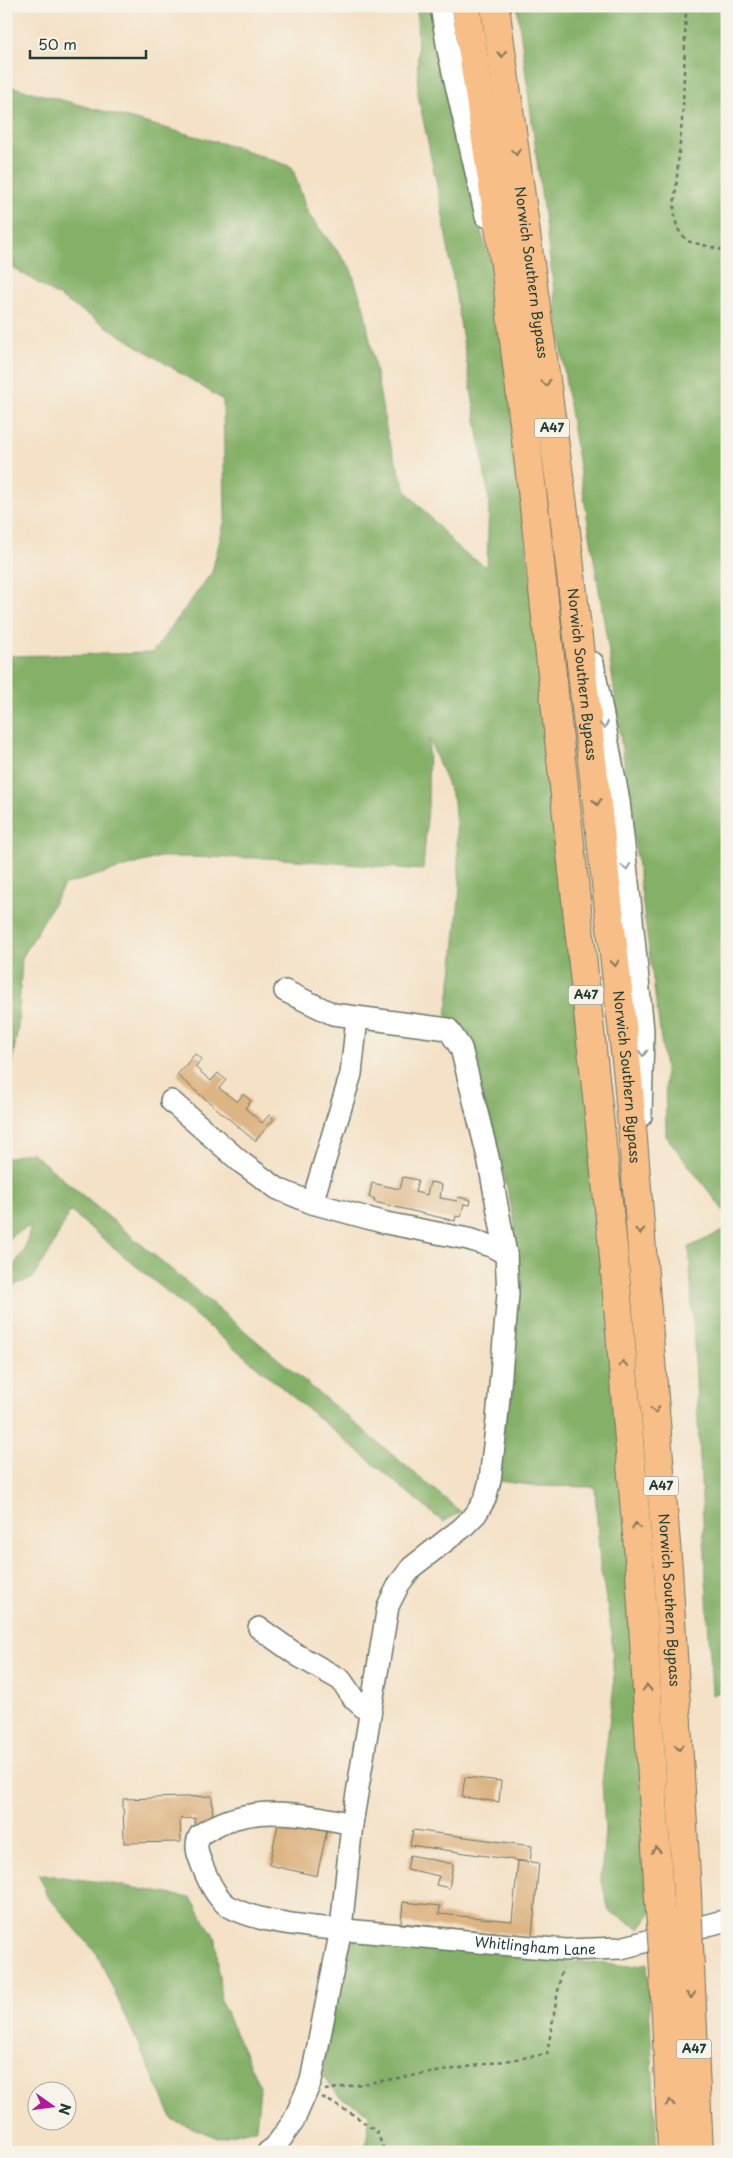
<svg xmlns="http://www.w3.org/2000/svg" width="733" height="2158" viewBox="0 0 733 2158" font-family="'Playpen Sans',sans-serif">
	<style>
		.forest { fill: #84b068; stroke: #52764e }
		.building { fill: #ddb584 }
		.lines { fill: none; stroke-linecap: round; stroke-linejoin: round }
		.minor-casing { stroke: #6a7667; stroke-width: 24 }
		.highway-casing { stroke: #6a7667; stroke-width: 30 }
		.path { stroke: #6a7667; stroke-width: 2.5; stroke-dasharray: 4 4; stroke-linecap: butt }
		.minor { stroke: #fff; stroke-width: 21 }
		.highway { stroke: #f7be87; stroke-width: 28 }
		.highway-bridge-casing { stroke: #6a7667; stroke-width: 30; stroke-linecap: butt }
		.highway-bridge { stroke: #f7be87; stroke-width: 28 }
		.oneway { stroke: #807759 }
		.oneway2 { stroke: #8f9e9a }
		.labels { text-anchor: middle; stroke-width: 4; stroke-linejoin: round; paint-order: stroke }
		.shield { fill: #f7f3e8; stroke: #60746a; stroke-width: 1 }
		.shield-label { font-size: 12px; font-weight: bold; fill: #1f3d34 }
		.street-label { font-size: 14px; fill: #1f3d34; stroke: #f7f3e8 }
	</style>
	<rect width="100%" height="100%" fill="#f7f3e8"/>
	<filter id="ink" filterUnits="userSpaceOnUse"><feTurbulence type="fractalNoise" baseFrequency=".02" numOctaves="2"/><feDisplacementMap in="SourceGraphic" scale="10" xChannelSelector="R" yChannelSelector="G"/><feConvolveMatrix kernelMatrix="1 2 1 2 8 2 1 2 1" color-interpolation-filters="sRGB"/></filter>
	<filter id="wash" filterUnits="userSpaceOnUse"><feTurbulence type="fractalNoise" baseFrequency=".0096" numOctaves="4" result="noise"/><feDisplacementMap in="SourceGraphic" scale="20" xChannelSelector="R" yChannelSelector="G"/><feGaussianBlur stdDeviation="1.12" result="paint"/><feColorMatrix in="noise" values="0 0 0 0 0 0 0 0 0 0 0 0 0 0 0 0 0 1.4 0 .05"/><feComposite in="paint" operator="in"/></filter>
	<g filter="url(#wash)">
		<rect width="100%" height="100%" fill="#f4e1c6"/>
		<g class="forest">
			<polygon points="417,6 431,6 475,213 495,275 607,1247 655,1906 640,1929 609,1911 601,1878 605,1830 602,1782 614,1684 611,1627 600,1566 595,1487 537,1486 490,1480 507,1268 515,1224 496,1139 465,1041 446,1014 452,975 460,886 454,801 429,739 428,806 423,870 269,858 160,857 64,885 22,958 18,1027 10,1075 6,1072 6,656 152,653 212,572 225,519 223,400 6,263 6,85 239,148 292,167 308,214 350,267 364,308 388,438 406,491 461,551 487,567 489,499 441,205 418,95"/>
			<polygon points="517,6 727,6 727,1215 666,1136 665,1069 609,652 567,392"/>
			<polygon points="31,1152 461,1512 443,1522 70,1211 50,1251 32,1279 13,1285 6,1278 6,1275 24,1251 31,1226 14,1234 6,1241 6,1158"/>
			<polygon points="727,1229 727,1690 712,1695 689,1247"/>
			<polygon points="39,1874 101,1882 191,1898 216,1939 221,2002 260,2087 256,2129 218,2138 173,2120 97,1954 46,1894"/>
			<polygon points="374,1937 580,1962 632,1966 647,1963 657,2152 365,2152 370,2114 339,2096 322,2075 341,1955 352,1940"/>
		</g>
		<g id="blocks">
			<g class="building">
				<polygon points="195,1054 202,1059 195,1067 211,1081 218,1073 226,1080 219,1088 237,1102 243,1094 251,1101 245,1108 262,1123 269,1115 274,1119 255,1141 177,1075"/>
				<polygon points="403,1177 418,1180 415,1192 427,1195 430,1182 436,1183 442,1185 440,1198 457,1201 458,1197 471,1200 470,1205 464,1204 461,1217 456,1216 455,1221 374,1202 375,1199 369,1197 372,1183 400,1189"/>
				<polygon points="465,1777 501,1781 499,1802 462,1797"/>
				<polygon points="212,1796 213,1827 195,1827 195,1818 180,1819 181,1842 124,1843 123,1799"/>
				<polygon points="279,1820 327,1830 317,1876 269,1865"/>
				<polygon points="413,1830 532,1846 530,1862 539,1863 532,1936 401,1923 403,1902 440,1906 439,1914 512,1921 518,1861 528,1862 410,1845"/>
				<polygon points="410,1855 453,1864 449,1888 436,1885 439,1876 407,1869"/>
			</g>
		</g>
	</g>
	<g filter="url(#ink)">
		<use href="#blocks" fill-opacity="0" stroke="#6a7667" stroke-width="1"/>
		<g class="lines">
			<g class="minor-casing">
				<g id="minor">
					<polyline points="441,6 448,50 486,216"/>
					<polyline points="593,663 619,801 632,919 643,1030 641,1116"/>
					<polyline points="285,991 333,1014 448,1029 461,1048 488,1157 506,1254"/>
					<polyline points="171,1101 242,1163 278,1189 312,1203 386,1223 468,1239 491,1246 506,1254 508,1294 497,1420 490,1480 485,1499 476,1514 462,1528 412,1567 399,1584 388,1606 352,1824 341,1929 311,2081 293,2122 275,2147 268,2152"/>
					<polyline points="312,1203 351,1074 357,1018"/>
					<polyline points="259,1628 297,1655 341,1680 354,1699 370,1713"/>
					<path id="s1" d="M 352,1824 C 301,1813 246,1802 200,1835 C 194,1845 198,1855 202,1865 C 207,1878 217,1900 230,1907 C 254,1920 286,1923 313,1927 L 566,1950 L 621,1948 L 727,1920"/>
				</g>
			</g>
			<g class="highway-casing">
				<g id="highway">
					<polyline points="466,6 506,273 536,524 613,1247 640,1572 659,1899"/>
					<path id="s2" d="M 495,6 L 563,505 L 628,1078 L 668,1569 L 687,1894"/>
					<polyline points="689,1947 699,2152"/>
					<polyline points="663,1952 672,2152"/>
				</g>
			</g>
			<g class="path">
				<polyline points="686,6 683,109 674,209 677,228 687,241 727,251"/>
				<polyline points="325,2090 547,2054 562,1968"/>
				<polyline points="322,2097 354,2115 377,2132 385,2152"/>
			</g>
			<use href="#minor" class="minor"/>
			<use href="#highway" class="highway"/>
			<g class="highway-bridge-casing">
				<g id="highway-bridge">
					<polyline points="687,1894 689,1947"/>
					<polyline points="659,1899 663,1952"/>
				</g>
			</g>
			<use href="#highway-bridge" class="highway-bridge"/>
		</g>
		<defs><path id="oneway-chevron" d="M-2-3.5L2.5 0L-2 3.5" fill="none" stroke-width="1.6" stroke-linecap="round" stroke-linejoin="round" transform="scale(1.25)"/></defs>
		<g class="oneway">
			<use href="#oneway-chevron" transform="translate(502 54) rotate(81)"/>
			<use href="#oneway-chevron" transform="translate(516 152) rotate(82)"/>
			<use href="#oneway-chevron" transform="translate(546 383) rotate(82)"/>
			<use href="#oneway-chevron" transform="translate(597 802) rotate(83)"/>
			<use href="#oneway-chevron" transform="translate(615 963) rotate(83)"/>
			<use href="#oneway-chevron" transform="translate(640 1231) rotate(87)"/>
			<use href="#oneway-chevron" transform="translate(623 1364) rotate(-95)"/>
			<use href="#oneway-chevron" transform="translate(655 1410) rotate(85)"/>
			<use href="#oneway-chevron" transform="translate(636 1526) rotate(-95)"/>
			<use href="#oneway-chevron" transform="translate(647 1688) rotate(-93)"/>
			<use href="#oneway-chevron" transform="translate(679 1747) rotate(87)"/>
			<use href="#oneway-chevron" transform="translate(656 1850) rotate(-93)"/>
			<use href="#oneway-chevron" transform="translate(691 1995) rotate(87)"/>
			<use href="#oneway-chevron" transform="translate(670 2103) rotate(-93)"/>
		</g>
		<g class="oneway2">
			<use href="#oneway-chevron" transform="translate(604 725) rotate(80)"/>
			<use href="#oneway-chevron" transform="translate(626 867) rotate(84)"/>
			<use href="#oneway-chevron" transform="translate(643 1053) rotate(90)"/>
		</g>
	</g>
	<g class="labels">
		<g class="shield">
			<rect x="534.5" y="418.5" width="35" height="19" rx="4"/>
			<rect x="568.5" y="985.5" width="35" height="19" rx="4"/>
			<rect x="643.5" y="1476.5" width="35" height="19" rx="4"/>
			<rect x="676.5" y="2039.5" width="35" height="19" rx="4"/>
		</g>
		<g class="shield-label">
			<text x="552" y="432">A47</text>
			<text x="586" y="999">A47</text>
			<text x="661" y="1490">A47</text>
			<text x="694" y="2053">A47</text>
		</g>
		<g class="street-label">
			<text dy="5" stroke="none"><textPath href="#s2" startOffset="269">Norwich Southern Bypass</textPath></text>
			<text dy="5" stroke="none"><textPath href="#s2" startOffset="674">Norwich Southern Bypass</textPath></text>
			<text dy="5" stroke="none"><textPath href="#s2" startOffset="1079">Norwich Southern Bypass</textPath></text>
			<text dy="5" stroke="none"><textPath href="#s2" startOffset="1604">Norwich Southern Bypass</textPath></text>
			<text dy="5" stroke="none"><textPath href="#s1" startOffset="549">Whitlingham Lane</textPath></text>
		</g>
	</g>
	<rect width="733" height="2158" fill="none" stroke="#f7f3e8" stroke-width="25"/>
	<g transform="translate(52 2106) rotate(104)"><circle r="24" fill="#f7f3e8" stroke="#a1aaa0"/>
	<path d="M0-4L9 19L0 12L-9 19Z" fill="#b5179e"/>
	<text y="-8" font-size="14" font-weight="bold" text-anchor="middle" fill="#1f3d34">N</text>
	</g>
	<path d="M30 50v8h116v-8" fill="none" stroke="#1f3d34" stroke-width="2.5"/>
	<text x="38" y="50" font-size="15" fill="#1f3d34" stroke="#f7f3e8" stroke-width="4" paint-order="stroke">50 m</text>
</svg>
